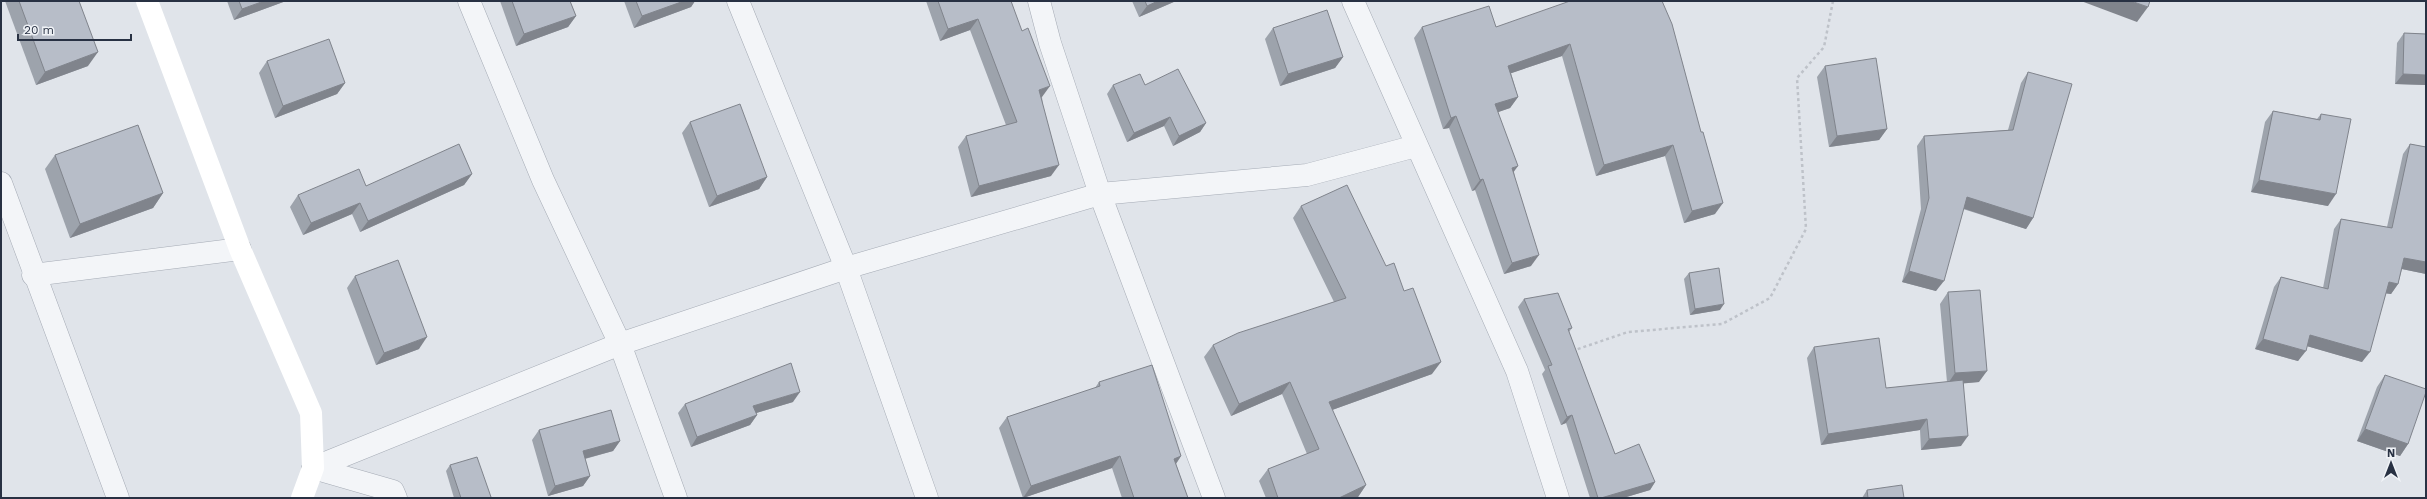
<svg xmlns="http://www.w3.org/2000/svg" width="2427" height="499" viewBox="0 0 2427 499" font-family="'Work Sans',sans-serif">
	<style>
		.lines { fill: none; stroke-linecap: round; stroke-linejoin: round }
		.street-casing { stroke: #a5abb5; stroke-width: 23 }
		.path { stroke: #bec2c9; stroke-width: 2.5; stroke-dasharray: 3 3; stroke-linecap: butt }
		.street { stroke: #f3f5f8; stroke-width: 22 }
		.secondary { stroke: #fff; stroke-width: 22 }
		.wall { fill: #9da3ac }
		.shaded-wall { fill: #80848c }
		.building { fill: #b7bdc8; stroke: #80848c }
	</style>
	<rect width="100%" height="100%" fill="#e0e4ea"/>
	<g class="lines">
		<g class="street-casing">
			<g id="street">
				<polyline points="469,1 543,180 620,344 676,498"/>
				<polyline points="738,1 846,268 927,498"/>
				<polyline points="1039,1 1050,43 1100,194 1214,498"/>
				<polyline points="1353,1 1517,371 1558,498"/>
				<polyline points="1,183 118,498"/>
				<polyline points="33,275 240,249"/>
				<polyline points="313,468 620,344 846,268 1100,194 1307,175 1416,146"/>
				<polyline points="313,468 393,491 396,498"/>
			</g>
		</g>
		<polyline class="path" points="1572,351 1628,332 1722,324 1770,298 1806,229 1797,78 1824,47 1833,1"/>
		<use href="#street" class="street"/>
		<polyline class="secondary" points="147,1 240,249 311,413 313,468 302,498"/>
	</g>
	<g class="wall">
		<polygon points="5,1 79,1 88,66 36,85"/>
		<polygon points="227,1 286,1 234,20"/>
		<polygon points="500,1 570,1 576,16 568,27 516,46"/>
		<polygon points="624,1 695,1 691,7 634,28"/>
		<polygon points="926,1 1011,1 1042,97 1051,176 971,197 958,147 966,136 1006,125 970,30 940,41"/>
		<polygon points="1132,1 1176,1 1139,17"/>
		<polygon points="1662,1 1715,214 1684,223 1665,156 1596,176 1562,56 1511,73 1518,97 1510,108 1498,112 1514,172 1531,266 1504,274 1475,190 1472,191 1449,128 1443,129 1414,38 1422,27 1496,27"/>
		<polygon points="1273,28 1343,57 1335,68 1280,86 1265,39"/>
		<polygon points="2404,33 2426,34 2426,85 2395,84 2397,43"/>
		<polygon points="267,61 345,83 337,94 275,118 259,73"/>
		<polygon points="1825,66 1887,129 1879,140 1829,147 1817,77"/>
		<polygon points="2028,72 2033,218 2026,229 1963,209 1936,291 1902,282 1921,209 1917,146 1924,136 2008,130 2021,83"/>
		<polygon points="1113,85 1145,85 1206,123 1200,132 1173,146 1164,126 1127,142 1107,94"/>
		<polygon points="2273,111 2317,119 2321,114 2328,206 2251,192 2265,122"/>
		<polygon points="690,122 767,177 759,189 709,207 682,133"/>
		<polygon points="2410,144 2426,147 2426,274 2402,269 2398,284 2391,294 2386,293 2362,362 2307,346 2298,361 2255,349 2274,287 2281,277 2323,288 2334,229 2341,219 2387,227 2403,154"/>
		<polygon points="55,155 163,193 153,208 70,238 45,169"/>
		<polygon points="472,174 464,185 360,232 352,214 303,235 290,207 298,195 366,186"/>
		<polygon points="1301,206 1432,374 1332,410 1366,485 1358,497 1356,498 1266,498 1259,481 1268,469 1307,454 1282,394 1231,416 1204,357 1213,345 1334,302 1293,218"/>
		<polygon points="1689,273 1720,310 1690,315 1684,279"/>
		<polygon points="355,276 419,349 376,365 347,288"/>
		<polygon points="1948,292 1979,382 1964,383 1961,446 1921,450 1920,430 1821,445 1807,358 1814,347 1886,388 1947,382 1940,304"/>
		<polygon points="1524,299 1572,328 1569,332 1615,454 1655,482 1650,490 1623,498 1590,498 1566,423 1561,425 1542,374 1545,370 1518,307"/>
		<polygon points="2385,375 2408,444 2400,456 2357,441 2377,387"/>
		<polygon points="1099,382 1181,456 1176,464 1188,498 1122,498 1112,468 1023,498 999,428 1007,417 1095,388"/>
		<polygon points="793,402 756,413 757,415 750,425 691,447 678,413 685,404"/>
		<polygon points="539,430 620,441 613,451 585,459 590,476 583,486 548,496 532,440"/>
		<polygon points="450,465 490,498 454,498 446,471"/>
		<polygon points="1867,490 1904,498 1862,498"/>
	</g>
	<g class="shaded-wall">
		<polygon points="264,1 286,1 234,20 242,9"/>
		<polygon points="684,1 695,1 691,7 634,28 642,16"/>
		<polygon points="1158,1 1176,1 1139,17 1147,6"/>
		<polygon points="2081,1 2131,1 2148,7 2137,22"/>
		<polygon points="576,16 568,27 516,46 524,34"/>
		<polygon points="978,19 970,30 940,41 948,29"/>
		<polygon points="1570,44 1562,56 1500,77 1508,66"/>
		<polygon points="98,52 88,66 36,85 45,72"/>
		<polygon points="1343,57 1335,68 1280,86 1288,74"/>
		<polygon points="2403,74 2426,75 2426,85 2395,84"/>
		<polygon points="345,83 337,94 275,118 283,106"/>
		<polygon points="1050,86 1042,97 1031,101 1039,90"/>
		<polygon points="1518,97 1510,108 1487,116 1495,104"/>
		<polygon points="1456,116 1449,128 1443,129 1451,118"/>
		<polygon points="1170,117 1164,126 1127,142 1134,133"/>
		<polygon points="1206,123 1200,132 1173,146 1179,136"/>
		<polygon points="1887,129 1879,140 1829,147 1837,136"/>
		<polygon points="1673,145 1665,156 1596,176 1604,165"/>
		<polygon points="1059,165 1051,176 971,197 979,186"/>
		<polygon points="1518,166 1510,177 1512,168"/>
		<polygon points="472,174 464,185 360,232 368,221"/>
		<polygon points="767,177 759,189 709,207 717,196"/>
		<polygon points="1483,179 1475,190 1472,191 1480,180"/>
		<polygon points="2259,180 2336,194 2328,206 2251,192"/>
		<polygon points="163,193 153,208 70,238 80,224"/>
		<polygon points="1967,197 2033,218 2026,229 1959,207"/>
		<polygon points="360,203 352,214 303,235 311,223"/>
		<polygon points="1723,203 1715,214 1684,223 1692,211"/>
		<polygon points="1539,255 1531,266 1504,274 1512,263"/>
		<polygon points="2404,258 2426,262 2426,274 2397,268"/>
		<polygon points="1909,271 1944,281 1936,291 1902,282"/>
		<polygon points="2389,282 2398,284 2391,294 2382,293"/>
		<polygon points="1724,304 1720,310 1690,315 1695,309"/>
		<polygon points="2310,335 2370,352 2362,362 2303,345"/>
		<polygon points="427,337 419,349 376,365 384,353"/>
		<polygon points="2263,339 2306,351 2298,361 2255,349"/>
		<polygon points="1441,362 1432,374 1321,414 1329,402"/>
		<polygon points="1987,371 1979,382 1947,385 1955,373"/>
		<polygon points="1290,382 1282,394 1231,416 1239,404"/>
		<polygon points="800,392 793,402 746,416 753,406"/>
		<polygon points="757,415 750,425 691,447 697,437"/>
		<polygon points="1572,415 1566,423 1561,425 1567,417"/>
		<polygon points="1927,419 1920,430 1821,445 1828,434"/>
		<polygon points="2365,429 2408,444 2400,456 2357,441"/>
		<polygon points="1968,436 1961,446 1921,450 1929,439"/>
		<polygon points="620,441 613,451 576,461 583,451"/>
		<polygon points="1120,456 1112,468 1023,498 1031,486"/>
		<polygon points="1181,456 1173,468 1174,459"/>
		<polygon points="590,476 583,486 548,496 555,486"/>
		<polygon points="1655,482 1650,490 1623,498 1601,498"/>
		<polygon points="1366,485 1358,497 1356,498 1339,498"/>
	</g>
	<g class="building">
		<polygon points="19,1 79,1 98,52 45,72"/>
		<polygon points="239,1 264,1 242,9"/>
		<polygon points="512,1 570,1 576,16 524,34"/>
		<polygon points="636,1 684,1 642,16"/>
		<polygon points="938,1 1011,1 1022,31 1028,28 1050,86 1039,90 1059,165 979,186 966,136 1017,122 978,19 948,29"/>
		<polygon points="1145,1 1158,1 1147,6"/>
		<polygon points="1570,1 1662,1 1672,24 1701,132 1703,132 1723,203 1692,211 1673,145 1604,165 1570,44 1508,66 1518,97 1495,104 1518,166 1512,168 1539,255 1512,263 1483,179 1480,180 1456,116 1451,118 1422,27 1489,6 1496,27"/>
		<polygon points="2131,1 2150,1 2148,7"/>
		<polygon points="1327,10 1343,57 1288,74 1273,28"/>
		<polygon points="2404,33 2426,34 2426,75 2403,74"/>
		<polygon points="329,39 345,83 283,106 267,61"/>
		<polygon points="1876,58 1887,129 1837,136 1825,66"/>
		<polygon points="1178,69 1206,123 1179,136 1170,117 1134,133 1113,85 1140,74 1145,85"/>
		<polygon points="2028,72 2072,84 2033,218 1967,197 1944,281 1909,271 1929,198 1924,136 2013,130"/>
		<polygon points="740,104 767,177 717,196 690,122"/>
		<polygon points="2273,111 2320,120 2321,114 2351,119 2336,194 2259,180"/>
		<polygon points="138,125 163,193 80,224 55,155"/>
		<polygon points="459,144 472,174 368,221 360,203 311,223 298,195 359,169 366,186"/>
		<polygon points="2410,144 2426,147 2426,262 2404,258 2398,284 2389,282 2370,352 2310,335 2306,351 2263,339 2281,277 2328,289 2341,219 2392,228"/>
		<polygon points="1347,185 1386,266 1394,263 1404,291 1413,288 1441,362 1329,402 1366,485 1339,498 1278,498 1268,469 1319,449 1290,382 1239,404 1213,345 1238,333 1346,298 1301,206"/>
		<polygon points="398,260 427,337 384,353 355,276"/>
		<polygon points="1719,268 1724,304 1695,309 1689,273"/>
		<polygon points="1980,290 1987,371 1955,373 1948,292"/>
		<polygon points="1558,293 1572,328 1568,329 1615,454 1639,444 1655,482 1601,498 1598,498 1572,415 1567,417 1548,366 1552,365 1524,299"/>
		<polygon points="1879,338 1886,388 1963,380 1968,436 1929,439 1927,419 1828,434 1814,347"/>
		<polygon points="791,363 800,392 753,406 757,415 697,437 685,404"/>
		<polygon points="1152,365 1181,456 1174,459 1188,498 1134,498 1120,456 1031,486 1007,417 1100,386 1099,382"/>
		<polygon points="2385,375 2426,389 2426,392 2408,444 2365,429"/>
		<polygon points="611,410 620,441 583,451 590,476 555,486 539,430"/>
		<polygon points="477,457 491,497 489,498 461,498 450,465"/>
		<polygon points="1902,485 1904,498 1868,498 1867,490"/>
	</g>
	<rect width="2427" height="499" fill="none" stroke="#283143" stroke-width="4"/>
	<g transform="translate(2391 463)" stroke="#f0f3f7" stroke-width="3" paint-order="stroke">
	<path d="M0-3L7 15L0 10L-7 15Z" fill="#283143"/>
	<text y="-6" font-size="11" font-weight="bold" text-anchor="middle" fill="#283143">N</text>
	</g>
	<path d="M18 34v6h113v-6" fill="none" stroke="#283143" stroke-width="2"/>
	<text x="24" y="34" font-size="12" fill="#283143" stroke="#f0f3f7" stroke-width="3" paint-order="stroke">20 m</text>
</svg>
